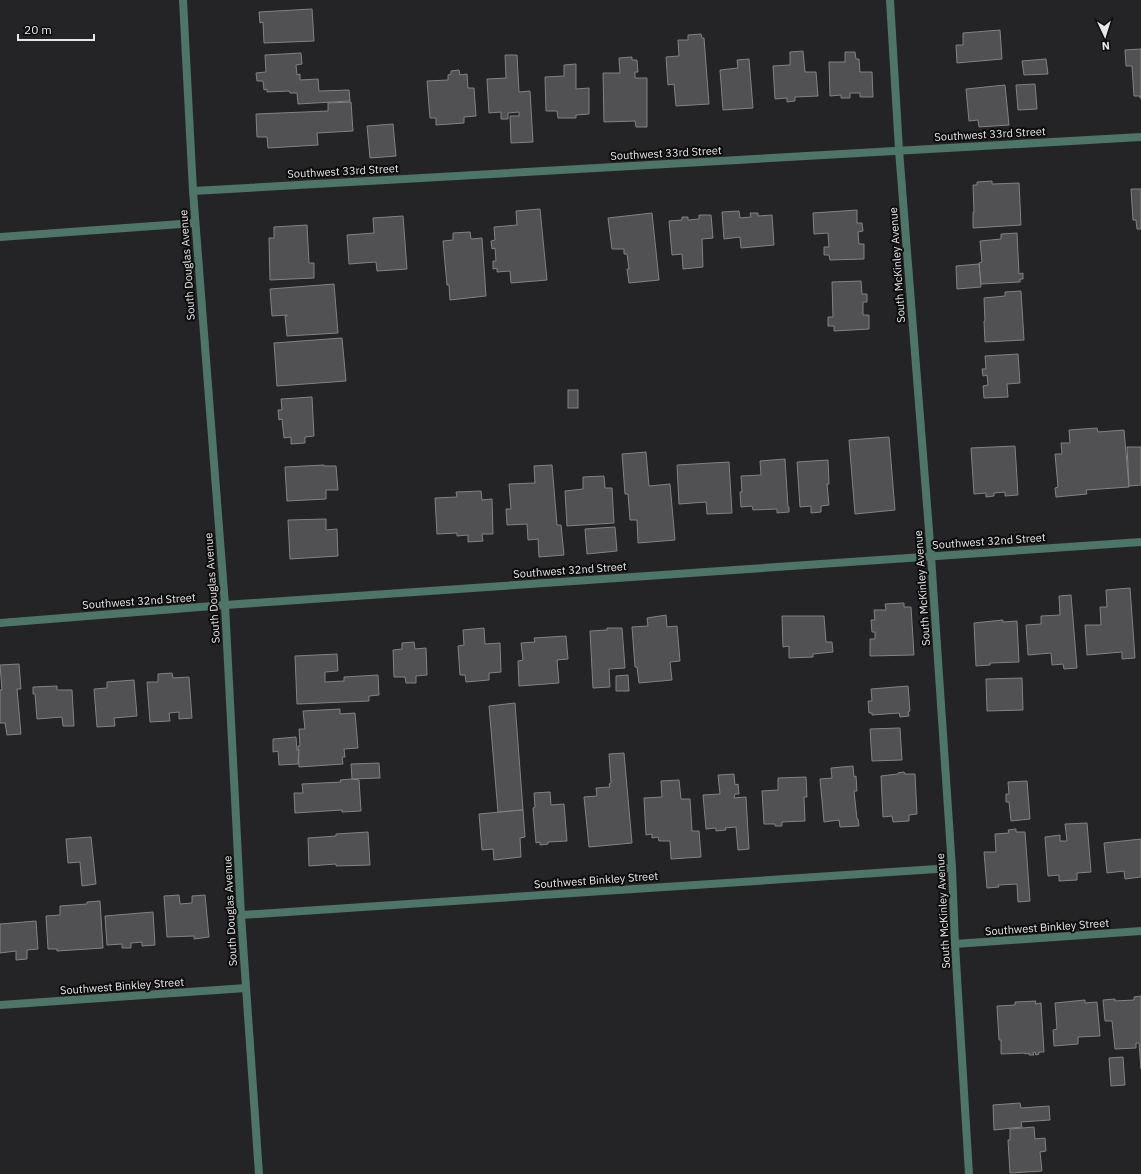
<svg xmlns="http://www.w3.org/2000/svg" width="1141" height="1174" viewBox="0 0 1141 1174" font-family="'IBM Plex Sans',sans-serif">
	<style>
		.building { fill: #515053; stroke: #828184 }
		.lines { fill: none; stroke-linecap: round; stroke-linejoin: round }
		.street { stroke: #4f7468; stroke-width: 8 }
		.labels { text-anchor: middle; stroke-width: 4; stroke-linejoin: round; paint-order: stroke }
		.street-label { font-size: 11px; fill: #e7e6e8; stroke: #0d0d0e }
	</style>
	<rect width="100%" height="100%" fill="#242326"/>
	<g class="building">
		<polygon points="312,9 314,41 264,43 263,22 260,23 259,12"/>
		<polygon points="1000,30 1002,59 957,63 956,45 963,45 963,33"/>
		<polygon points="701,34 702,38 704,38 709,104 676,106 674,84 668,85 666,57 679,56 678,40 688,40 688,35"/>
		<polygon points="1141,49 1141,98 1140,98 1140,96 1134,96 1132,66 1126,66 1125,50"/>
		<polygon points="803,51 805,72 816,72 818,96 795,97 795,101 787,102 787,98 775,99 773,66 790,65 790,52"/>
		<polygon points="845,52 855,52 856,59 859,59 860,72 872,72 873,97 860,97 860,93 850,93 850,98 841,98 841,95 830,96 829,62 845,62"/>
		<polygon points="301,53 302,64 296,65 297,75 300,74 300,80 318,79 319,91 349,90 350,101 298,104 297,93 290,93 289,91 267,92 267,89 264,90 263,81 257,81 256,73 266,72 265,55"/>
		<polygon points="505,55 517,55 519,92 530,91 533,142 511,143 510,116 519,116 519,112 508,113 508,119 501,119 501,112 489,113 487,79 506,78"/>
		<polygon points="632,57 632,60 637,60 638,72 635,72 635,78 647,78 647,127 636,127 635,121 604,122 603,73 620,73 619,58"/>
		<polygon points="749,59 753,108 723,110 720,70 738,68 737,60"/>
		<polygon points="1046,59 1048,74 1024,75 1022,61"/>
		<polygon points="576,64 576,89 589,88 589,114 576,115 576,118 558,118 557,111 546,111 545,77 564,76 564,65"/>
		<polygon points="459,70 460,75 467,74 468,88 474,88 476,116 464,117 464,123 436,125 436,118 430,118 427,81 448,80 448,75 451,74 451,71"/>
		<polygon points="1035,84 1037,109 1018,110 1016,85"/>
		<polygon points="1005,85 1009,125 979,127 978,120 969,121 966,89"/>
		<polygon points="351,102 353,131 317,133 318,145 268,148 267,137 257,137 256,114 328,111 328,103"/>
		<polygon points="393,124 396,156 370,158 367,126"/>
		<polygon points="992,181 992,184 1019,183 1021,225 973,228 973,212 974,212 973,185 977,185 977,182"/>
		<polygon points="1131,189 1141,189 1141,229 1137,229 1136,220 1133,220"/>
		<polygon points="540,209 547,280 511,283 510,271 497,272 497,268 493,269 493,261 496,261 495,248 492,249 491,241 495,240 494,227 517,225 516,211"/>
		<polygon points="857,210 857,223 862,223 863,231 858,232 859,244 864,244 864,259 830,260 829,255 824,255 824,247 829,247 828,233 814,234 813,213"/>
		<polygon points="739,211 740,218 751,217 750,213 758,213 758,216 772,215 774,245 741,248 740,237 724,239 722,212"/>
		<polygon points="652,213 659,280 629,283 627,269 629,269 627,254 624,254 624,249 612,249 608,218"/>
		<polygon points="699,215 711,215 713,238 702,239 703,267 683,269 682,254 672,255 669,221 682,220 682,217 688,217 688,220 699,219"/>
		<polygon points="403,216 407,269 377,271 376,262 349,264 347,235 374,233 373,218"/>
		<polygon points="307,225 309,263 314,263 314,278 270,280 269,238 274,238 274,227"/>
		<polygon points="470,232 471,239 482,238 486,296 450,300 449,285 447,285 443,241 453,240 453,233"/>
		<polygon points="1017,233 1019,274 1023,273 1023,279 1020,279 1020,282 981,284 979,263 982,262 980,241 1001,239 1001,234"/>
		<polygon points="979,264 981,287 957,289 956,266"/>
		<polygon points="861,281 862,294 867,294 867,302 863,302 863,315 869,315 869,329 834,331 834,326 828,326 828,317 833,317 832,282"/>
		<polygon points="334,284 338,333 287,336 285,316 287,316 287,315 272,316 270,289"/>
		<polygon points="1021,291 1024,340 985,342 984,321 985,321 984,298 1005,296 1005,292"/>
		<polygon points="342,338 346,381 277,386 274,343"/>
		<polygon points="1018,354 1020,383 1007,384 1008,397 984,398 983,386 988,385 987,375 983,376 982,369 986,369 985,356"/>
		<rect x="568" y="390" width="10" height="18"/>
		<polygon points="312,397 314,436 305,437 305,443 291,444 291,437 284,438 282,419 279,420 278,410 282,410 281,399"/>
		<polygon points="1097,428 1098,432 1124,430 1129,487 1086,490 1087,494 1056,497 1055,488 1058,487 1055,454 1062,454 1061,443 1070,443 1069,430"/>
		<polygon points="889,437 895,510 855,514 849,440"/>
		<polygon points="1015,446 1018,495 1005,496 1005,492 994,493 994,496 986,497 986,493 974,494 971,448"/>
		<polygon points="1127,447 1141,447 1141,485 1129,486"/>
		<polygon points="646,452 649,486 670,484 675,540 638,543 637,520 630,520 628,494 625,494 622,454"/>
		<polygon points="785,459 788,507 789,507 789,512 777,513 777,509 753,510 752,506 741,507 740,492 742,492 741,476 761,475 760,461"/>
		<polygon points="828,460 829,484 827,484 829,505 821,506 821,512 811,513 811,506 800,507 797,462"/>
		<polygon points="729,462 732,513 707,514 706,502 679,504 677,465"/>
		<polygon points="324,465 324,466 336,466 338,490 326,490 326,499 287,501 285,467"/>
		<polygon points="552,465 557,525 561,525 564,555 539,557 538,539 528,540 527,524 507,525 506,509 511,509 509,484 535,483 534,466"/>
		<polygon points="604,476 605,488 612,488 614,523 567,526 565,491 583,489 583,477"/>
		<polygon points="481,491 482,500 492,499 493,534 482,534 483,541 468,542 468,535 457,536 457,533 437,534 435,498 457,497 456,492"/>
		<polygon points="326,519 326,530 337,529 338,556 290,559 288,520"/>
		<polygon points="615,527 617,551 587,554 585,529"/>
		<polygon points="1130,588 1135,658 1122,659 1122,652 1087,655 1085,625 1101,625 1100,607 1107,607 1106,590"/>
		<polygon points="1071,595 1077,668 1064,669 1063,664 1052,665 1051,653 1028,655 1026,625 1041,624 1041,616 1060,615 1059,596"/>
		<polygon points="904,603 904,607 911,607 914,655 870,656 870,639 875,639 875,632 872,632 871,620 875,620 874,610 886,610 885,604"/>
		<polygon points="666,615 667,627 677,626 680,661 670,662 672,680 639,683 637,667 635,667 632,627 648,626 647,618"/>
		<polygon points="782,616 824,616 826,642 832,642 833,652 813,654 813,657 789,658 789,646 783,647"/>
		<polygon points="1003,620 1003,622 1017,621 1019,662 990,663 990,665 976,666 974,623"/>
		<polygon points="484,628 485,644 500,643 501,672 489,673 489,680 466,682 465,675 460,675 458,646 464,645 463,630"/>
		<polygon points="607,628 622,628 625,668 609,669 610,687 593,688 590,631 607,630"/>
		<polygon points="566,636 568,659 557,660 559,683 519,686 518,661 523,660 521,643 535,642 534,638"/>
		<polygon points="414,642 415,649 426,648 427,675 416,676 416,683 406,683 405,677 394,677 393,650 402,649 402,643"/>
		<polygon points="337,654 338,671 325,672 325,682 344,681 344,677 378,675 379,695 369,696 369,701 297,704 295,656"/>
		<polygon points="19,664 21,689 17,689 21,734 7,735 5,723 0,723 0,690 2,690 0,665"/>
		<polygon points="172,673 173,678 189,677 192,718 179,719 179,712 169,713 170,721 150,722 147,682 158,682 158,674"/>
		<polygon points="628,675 629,691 616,691 616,676"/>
		<polygon points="1022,678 1023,710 987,711 986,679"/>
		<polygon points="134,680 137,716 114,718 115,726 97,727 94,689 107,688 107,682"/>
		<polygon points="57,686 57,690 72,690 74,726 63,726 62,717 37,719 35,694 33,694 33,687"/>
		<polygon points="908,686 910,711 908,712 909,716 900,717 899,713 872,715 872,713 869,713 868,701 872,701 871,689"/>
		<polygon points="515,703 523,810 498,812 489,706"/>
		<polygon points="340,709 340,714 355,713 358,748 344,749 345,757 342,757 343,764 299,767 298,746 300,746 299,729 305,729 303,711"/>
		<polygon points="900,728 902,760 872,761 870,729"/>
		<polygon points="296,737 297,750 299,750 298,764 279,765 278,751 273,752 273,739"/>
		<polygon points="624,753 632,843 589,847 584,797 597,796 596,788 610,787 609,784 611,783 609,754"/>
		<polygon points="379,763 380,778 352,779 351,764"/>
		<polygon points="853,766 854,777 856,776 857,791 854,791 857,819 858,819 859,826 840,827 839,820 824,822 820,779 832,778 831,768"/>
		<polygon points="904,772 905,774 915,774 917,814 909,815 909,821 893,822 892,816 883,817 881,776 898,774 898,773"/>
		<polygon points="734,774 735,785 738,784 739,794 735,794 734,798 746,797 749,849 738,850 736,827 725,828 726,830 716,831 716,828 706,829 703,795 720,794 718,775"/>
		<polygon points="806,777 807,797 804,797 805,821 782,822 782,826 775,826 775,824 764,824 762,791 778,790 778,778"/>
		<polygon points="352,779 359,780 361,811 342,812 342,810 295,813 294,793 303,793 302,784 341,782 340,780"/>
		<polygon points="679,780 681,799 690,799 692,831 699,831 701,857 671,859 670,841 659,841 658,837 652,838 652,834 646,835 644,798 662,797 661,781"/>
		<polygon points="1027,781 1030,819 1011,821 1009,802 1006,802 1006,794 1009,794 1008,782"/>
		<polygon points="550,792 551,805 564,804 567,841 548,842 548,844 540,845 540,842 536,843 533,808 535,807 534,793"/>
		<polygon points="523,810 525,837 520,838 521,857 494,860 493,849 482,850 479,814"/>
		<polygon points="1087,823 1091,872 1077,873 1077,880 1059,881 1059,875 1048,876 1045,837 1060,835 1060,841 1067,841 1065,824"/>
		<polygon points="1016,829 1016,832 1025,832 1030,901 1018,902 1017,884 998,885 999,887 987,888 984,852 996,852 995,834 1009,833 1008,830"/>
		<polygon points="368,832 370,865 336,866 336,864 309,866 308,838 336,836 336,834"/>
		<polygon points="91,837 96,884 82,886 80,862 68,863 66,839"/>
		<polygon points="1141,839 1141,877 1125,879 1124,871 1107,873 1104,843"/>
		<polygon points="179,895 180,904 192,903 192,896 205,895 209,937 194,939 194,936 167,937 164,896"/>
		<polygon points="100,901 103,948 57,951 57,949 48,949 46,916 60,915 60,906 87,904 87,902"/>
		<polygon points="153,912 155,945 142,946 142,942 131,943 131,948 122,948 122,944 107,945 105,916"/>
		<polygon points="36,921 38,949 27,950 27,959 16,960 16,951 0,953 0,924"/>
		<polygon points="1141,996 1141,1069 1139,1043 1136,1043 1136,1048 1115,1049 1112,1021 1105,1021 1103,1000 1115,999 1115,1001 1134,1000 1134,997"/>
		<polygon points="1085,1000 1085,1003 1097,1002 1100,1036 1078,1037 1078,1044 1054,1046 1053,1030 1057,1029 1055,1003"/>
		<polygon points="1036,1001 1035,1004 1041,1003 1044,1052 1039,1052 1039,1054 1036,1055 1035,1052 1033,1053 1034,1055 1029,1055 1029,1053 1025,1054 1025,1053 1001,1054 1001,1040 999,1040 997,1006 1015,1005 1015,1002"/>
		<polygon points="1123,1057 1125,1085 1111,1086 1109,1058"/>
		<polygon points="1020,1103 1021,1108 1049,1106 1050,1120 1021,1122 1022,1127 994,1130 993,1105"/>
		<polygon points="1034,1127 1035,1139 1045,1138 1046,1151 1040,1152 1042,1171 1010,1173 1008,1140 1010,1140 1010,1129"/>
	</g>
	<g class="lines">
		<g class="street">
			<polyline points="183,0 193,191 225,605 241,915 259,1174"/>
			<polyline points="890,0 899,150 931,556 952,868 955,944 969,1174"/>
			<polyline points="193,191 1141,137"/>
			<polyline points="0,237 195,223"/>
			<polyline points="0,623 225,605 1141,542"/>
			<polyline points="241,915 952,868"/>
			<polyline points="955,944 1141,931"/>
			<polyline points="0,1005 246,988"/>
		</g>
	</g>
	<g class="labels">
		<g class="street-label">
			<text transform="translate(990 134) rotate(-3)" y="4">Southwest 33rd Street</text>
			<text transform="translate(666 153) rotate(-3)" y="4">Southwest 33rd Street</text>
			<text transform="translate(343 171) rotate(-3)" y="4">Southwest 33rd Street</text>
			<text transform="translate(187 265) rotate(-94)" y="4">South Douglas Avenue</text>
			<text transform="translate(897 265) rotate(-94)" y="4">South McKinley Avenue</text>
			<text transform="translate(989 541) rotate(-4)" y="4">Southwest 32nd Street</text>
			<text transform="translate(570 570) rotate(-4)" y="4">Southwest 32nd Street</text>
			<text transform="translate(212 588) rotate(-94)" y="4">South Douglas Avenue</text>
			<text transform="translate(922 588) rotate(-94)" y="4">South McKinley Avenue</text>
			<text transform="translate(139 601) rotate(-4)" y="4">Southwest 32nd Street</text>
			<text transform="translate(596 880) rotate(-4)" y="4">Southwest Binkley Street</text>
			<text transform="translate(230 911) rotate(-93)" y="4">South Douglas Avenue</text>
			<text transform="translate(943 911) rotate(-93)" y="4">South McKinley Avenue</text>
			<text transform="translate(1047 927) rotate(-4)" y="4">Southwest Binkley Street</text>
			<text transform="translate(122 986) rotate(-4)" y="4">Southwest Binkley Street</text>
		</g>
	</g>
	<g transform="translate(1105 36) rotate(176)" stroke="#0d0d0e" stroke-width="3" paint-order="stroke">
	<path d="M0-3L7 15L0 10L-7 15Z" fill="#e7e6e8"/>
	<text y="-6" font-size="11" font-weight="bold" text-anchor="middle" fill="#e7e6e8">N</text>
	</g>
	<path d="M18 34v6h76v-6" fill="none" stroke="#e7e6e8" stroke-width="2"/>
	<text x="24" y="34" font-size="12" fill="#e7e6e8" stroke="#0d0d0e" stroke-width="3" paint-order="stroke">20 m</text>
</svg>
